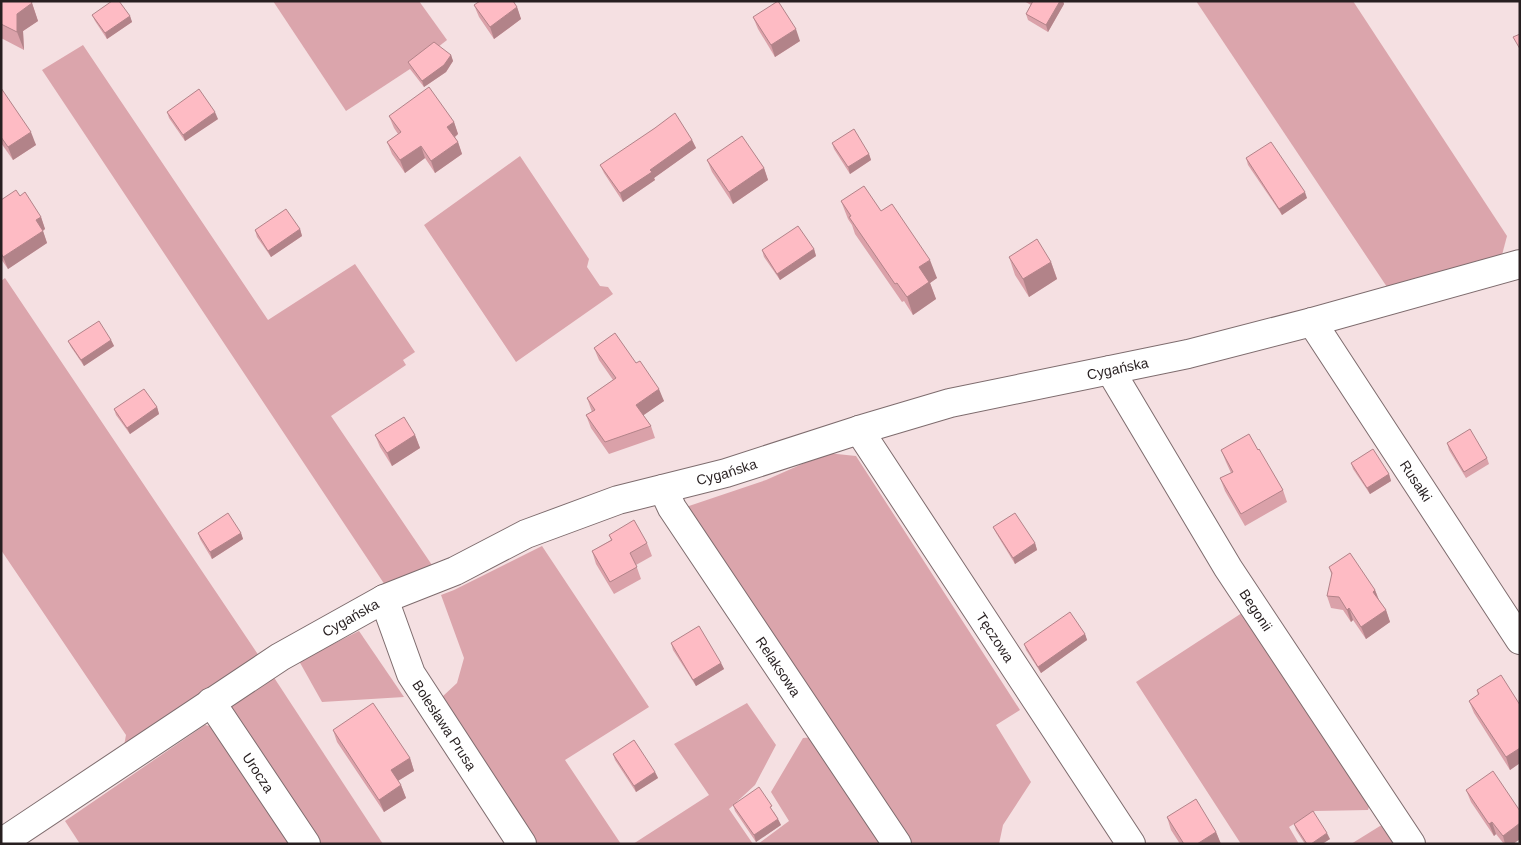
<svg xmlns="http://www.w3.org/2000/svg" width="1521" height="845" viewBox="0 0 1521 845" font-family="Arial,sans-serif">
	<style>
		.green { fill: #dba5ac }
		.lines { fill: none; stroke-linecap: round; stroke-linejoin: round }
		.street-casing { stroke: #7e6c6e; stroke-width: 30 }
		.street { stroke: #fff; stroke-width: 28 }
		.wall { fill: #daa1a9 }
		.shaded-wall { fill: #b28389 }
		.building { fill: #febbc4; stroke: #b28389 }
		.labels { text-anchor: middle; stroke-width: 4; stroke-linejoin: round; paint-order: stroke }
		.street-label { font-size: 14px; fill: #271f20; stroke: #f5e0e2 }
	</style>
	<rect width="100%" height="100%" fill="#f5e0e2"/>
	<g class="green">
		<polygon points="273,1 419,1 447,40 410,69 346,111"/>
		<polygon points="1196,1 1353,1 1507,236 1502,255 1387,287"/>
		<polygon points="83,45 268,320 355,264 415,352 403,360 406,365 331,416 434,568 385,585 42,70"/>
		<polygon points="520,156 589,259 587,267 600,286 608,287 613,294 516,362 424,225"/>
		<polygon points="5,278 259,656 124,746 126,735 1,550 1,281"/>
		<polygon points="827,453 856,456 1020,710 996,725 1031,782 1003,825 999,844 908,844 683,508 766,480"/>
		<polygon points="542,546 649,707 565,760 621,844 534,844 442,697 457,683 464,658 441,595 454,590"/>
		<polygon points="1248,609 1372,797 1368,810 1315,811 1289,827 1299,844 1241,844 1136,682"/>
		<polygon points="359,631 404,697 322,702 299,661"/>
		<polygon points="273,676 383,844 316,844 225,708"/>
		<polygon points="747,703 776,745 755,785 729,809 753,844 633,844 709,795 674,744"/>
		<polygon points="205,725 215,727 298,844 80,844 65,821"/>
		<polygon points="815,737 887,844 758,844 789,821 771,792 803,738"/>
		<polygon points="1380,826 1392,827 1400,840 1393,844 1351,844"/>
	</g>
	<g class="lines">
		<g class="street-casing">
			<g id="street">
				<path id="s1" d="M 1312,322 L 1520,640"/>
				<path id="s2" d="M 1110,370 L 1228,568 L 1411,844"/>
				<path id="s3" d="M 859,430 L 1131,844"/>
				<path id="s4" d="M 663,489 L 672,508 L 897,844"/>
				<path id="s5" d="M 384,599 L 411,674 L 522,844"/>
				<path id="s6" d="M 211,702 L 306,844"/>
				<path id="s7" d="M 1,843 L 280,657 L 384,599 L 455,571 L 526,534 L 618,500 L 726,473 L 859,430 L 950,403 L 1188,354 L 1312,322 L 1520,264"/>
			</g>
		</g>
		<use href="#street" class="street"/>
	</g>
	<g class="wall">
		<polygon points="1,1 32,3 38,21 23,31 24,50 1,38"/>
		<polygon points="516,1 514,3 517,7 521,19 494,39 479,17 474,5"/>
		<polygon points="1024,1 1063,1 1064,4 1048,32 1028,20 1026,14 1031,5"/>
		<polygon points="92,15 130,16 132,22 107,39 95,21"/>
		<polygon points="753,17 800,41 775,57 758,29"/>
		<polygon points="451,55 453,61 446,72 424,87 410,69 408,62"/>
		<polygon points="1,88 36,145 13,160 1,143"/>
		<polygon points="167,112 218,119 185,141 169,118"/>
		<polygon points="389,116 454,122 458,134 455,137 458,142 462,154 435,173 425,158 405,173 392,154 387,142 398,134 394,128"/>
		<polygon points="692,140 696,148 654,178 655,180 623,202 604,173 600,165"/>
		<polygon points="832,143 869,154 871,160 850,174 834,149"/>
		<polygon points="1246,158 1307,198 1282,215 1248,165"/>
		<polygon points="707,160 764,168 768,180 733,204 712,172"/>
		<polygon points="20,196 41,217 45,229 43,231 47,243 8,269 1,259 1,200"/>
		<polygon points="841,201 881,211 937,278 930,283 936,299 913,315 904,301 902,302 855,234 852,225 848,219"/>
		<polygon points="300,229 302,236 271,257 257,237 255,230"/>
		<polygon points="814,249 816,256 780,280 764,257 762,250"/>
		<polygon points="1009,257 1051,262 1057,279 1029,297 1015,275"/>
		<polygon points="111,340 114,346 84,366 71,347 68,341"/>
		<polygon points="594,348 636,363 664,401 643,415 651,426 655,438 609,454 591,428 586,415 592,412 587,398 613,380 599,360"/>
		<polygon points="157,407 159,414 130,434 116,415 114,409"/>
		<polygon points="375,435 415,435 420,448 392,466 380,447"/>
		<polygon points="1447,443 1487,458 1489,464 1466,478 1449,450"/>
		<polygon points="1221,450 1258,450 1283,490 1287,502 1245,526 1225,491 1220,478 1231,473 1226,462"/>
		<polygon points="1351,463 1389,474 1391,481 1370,494 1353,469"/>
		<polygon points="993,527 1035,543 1037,550 1015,564 996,533"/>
		<polygon points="198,533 241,533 243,539 212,559 200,539"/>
		<polygon points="609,535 647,543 652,556 636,565 641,579 614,594 596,564 592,551 611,540"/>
		<polygon points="1329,567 1375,590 1379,600 1386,610 1390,622 1366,639 1353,620 1351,622 1343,610 1331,608 1327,596 1332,576"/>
		<polygon points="1085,634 1087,640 1041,673 1026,650 1024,644"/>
		<polygon points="671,643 721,663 724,669 696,686 673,650"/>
		<polygon points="1477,690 1520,705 1520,763 1510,770 1474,713 1469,701 1478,695"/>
		<polygon points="333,730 410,758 414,771 398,781 401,785 406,798 384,812 337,742"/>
		<polygon points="613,754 655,772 658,778 636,792 615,760"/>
		<polygon points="1466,790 1520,839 1513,844 1504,844 1496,834 1494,836 1471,802"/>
		<polygon points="733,805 774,812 781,825 756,842 735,811"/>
		<polygon points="1167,817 1216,832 1221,844 1180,844 1171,830"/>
		<polygon points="1294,824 1330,839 1322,844 1305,844 1296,830"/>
	</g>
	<g class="shaded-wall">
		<polygon points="1060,1 1063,1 1064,4 1048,32 1046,25"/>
		<polygon points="32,3 38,21 23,31 24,50 17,32 17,14"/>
		<polygon points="517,7 521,19 494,39 490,27"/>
		<polygon points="130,16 132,22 107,39 105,33"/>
		<polygon points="796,29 800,41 775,57 771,45"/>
		<polygon points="451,55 453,61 446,72 424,87 422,81"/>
		<polygon points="215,112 218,119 185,141 183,135"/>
		<polygon points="454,122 458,134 452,139 447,127"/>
		<polygon points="31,132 36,145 13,160 8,147"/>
		<polygon points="692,140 696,148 654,178 655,180 623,202 620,193 650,170"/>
		<polygon points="458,142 462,154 435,173 431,161"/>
		<polygon points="421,146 425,158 405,173 400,160"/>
		<polygon points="869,154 871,160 850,174 848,167"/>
		<polygon points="764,168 768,180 733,204 729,192"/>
		<polygon points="1305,192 1307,198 1282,215 1279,209"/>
		<polygon points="41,217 45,229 40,232 36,220"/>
		<polygon points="300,229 302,236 271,257 268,251"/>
		<polygon points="43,231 47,243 8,269 3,257"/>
		<polygon points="814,249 816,256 780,280 777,274"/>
		<polygon points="930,260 937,278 930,283 936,299 913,315 907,297 919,267"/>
		<polygon points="1051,262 1057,279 1029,297 1023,279"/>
		<polygon points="111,340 114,346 84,366 81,360"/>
		<polygon points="659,389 664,401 641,417 636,405"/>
		<polygon points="157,407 159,414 130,434 127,428"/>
		<polygon points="415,435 420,448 392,466 387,453"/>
		<polygon points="1389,474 1391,481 1370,494 1367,488"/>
		<polygon points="241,533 243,539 212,559 210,552"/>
		<polygon points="1035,543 1037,550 1015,564 1013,558"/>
		<polygon points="1375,590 1380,603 1373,592"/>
		<polygon points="1349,608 1353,620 1351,622 1347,610"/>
		<polygon points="1386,610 1390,622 1366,639 1361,627"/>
		<polygon points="1085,634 1087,640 1041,673 1038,667"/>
		<polygon points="721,663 724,669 696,686 693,680"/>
		<polygon points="1520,748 1520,763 1510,770 1506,757"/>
		<polygon points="410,758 414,771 396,782 391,770"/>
		<polygon points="655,772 658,778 636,792 634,786"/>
		<polygon points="401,785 406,798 384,812 379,800"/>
		<polygon points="778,819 781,825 756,842 754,835"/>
		<polygon points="1492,822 1496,834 1494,836 1489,824"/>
		<polygon points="1520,823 1520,839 1513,844 1505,844 1503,836"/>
		<polygon points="1216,832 1221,844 1197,844"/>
		<polygon points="1327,833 1330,839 1322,844 1311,844"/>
	</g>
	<g class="building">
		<polygon points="1,1 31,1 32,3 17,14 17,32 1,24"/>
		<polygon points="112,1 119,1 130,16 105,33 92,15"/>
		<polygon points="480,1 513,1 517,7 490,27 474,5"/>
		<polygon points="778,1 796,29 771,45 753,17"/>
		<polygon points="1033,1 1060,1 1046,25 1026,14"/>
		<polygon points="1520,34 1520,49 1513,37"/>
		<polygon points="434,42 451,55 444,65 422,81 408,62"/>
		<polygon points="429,87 454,122 447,127 458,142 431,161 421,146 400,160 387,142 401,132 389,116"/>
		<polygon points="1,88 31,132 8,147 1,137"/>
		<polygon points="199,89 215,112 183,135 167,112"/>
		<polygon points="675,113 692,140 650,170 652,172 620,193 600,165 655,128"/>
		<polygon points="854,129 869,154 848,167 832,143"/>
		<polygon points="742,136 764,168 729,192 707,160"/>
		<polygon points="1271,142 1305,192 1279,209 1246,158"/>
		<polygon points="864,186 881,211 892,204 930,260 919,267 929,282 907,297 897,283 895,284 849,217 851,216 841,201"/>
		<polygon points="16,190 20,196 25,192 41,217 36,220 43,231 3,257 1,253 1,200"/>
		<polygon points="286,209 300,229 268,251 255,230"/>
		<polygon points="798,226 814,249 777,274 762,250"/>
		<polygon points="1037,239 1051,262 1023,279 1009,257"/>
		<polygon points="99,321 111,340 81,360 68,341"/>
		<polygon points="615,333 636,363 640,361 659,389 636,405 651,426 605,442 586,415 595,410 587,398 616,378 594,348"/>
		<polygon points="144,389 157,407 127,428 114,409"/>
		<polygon points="404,417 415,435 387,453 375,435"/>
		<polygon points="1470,429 1487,458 1464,472 1447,443"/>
		<polygon points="1249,434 1258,450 1259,449 1283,490 1241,514 1220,478 1233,472 1221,450"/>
		<polygon points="1373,449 1389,474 1367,488 1351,463"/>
		<polygon points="228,513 241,533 210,552 198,533"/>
		<polygon points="1015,513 1035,543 1013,558 993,527"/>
		<polygon points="634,520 647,543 630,553 637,567 610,582 592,551 612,540 609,535"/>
		<polygon points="1350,553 1375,590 1373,592 1386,610 1361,627 1349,608 1347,610 1339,597 1327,596 1332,573 1329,567"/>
		<polygon points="1070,612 1085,634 1038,667 1024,644"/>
		<polygon points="699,626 721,663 693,680 671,643"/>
		<polygon points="1501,675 1520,705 1520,748 1506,757 1469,701 1479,694 1477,690"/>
		<polygon points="373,703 410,758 391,770 401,785 379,800 333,730"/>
		<polygon points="634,740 655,772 634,786 613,754"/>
		<polygon points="1493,771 1520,811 1520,823 1503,836 1492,822 1489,824 1466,790"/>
		<polygon points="759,787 772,806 770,807 778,819 754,835 733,805"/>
		<polygon points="1196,799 1216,832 1197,844 1184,844 1167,817"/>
		<polygon points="1313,811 1327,833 1311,844 1307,844 1294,824"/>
	</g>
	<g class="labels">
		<g class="street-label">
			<text dy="5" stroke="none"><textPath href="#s7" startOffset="1226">Cygańska</textPath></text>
			<text dy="5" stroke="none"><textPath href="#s7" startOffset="821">Cygańska</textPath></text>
			<text dy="5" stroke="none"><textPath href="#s1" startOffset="190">Rusałki</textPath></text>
			<text dy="5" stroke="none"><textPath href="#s2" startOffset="281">Begonii</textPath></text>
			<text dy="5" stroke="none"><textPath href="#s7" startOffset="416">Cygańska</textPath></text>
			<text dy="5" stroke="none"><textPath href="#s3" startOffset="248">Tęczowa</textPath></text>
			<text dy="5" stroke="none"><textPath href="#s4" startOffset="212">Relaksowa</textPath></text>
			<text dy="5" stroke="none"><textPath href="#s5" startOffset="141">Bolesława Prusa</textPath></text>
			<text dy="5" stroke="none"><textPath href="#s6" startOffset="85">Urocza</textPath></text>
		</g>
	</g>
	<rect width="1521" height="845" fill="none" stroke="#271f20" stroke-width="5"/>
</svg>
